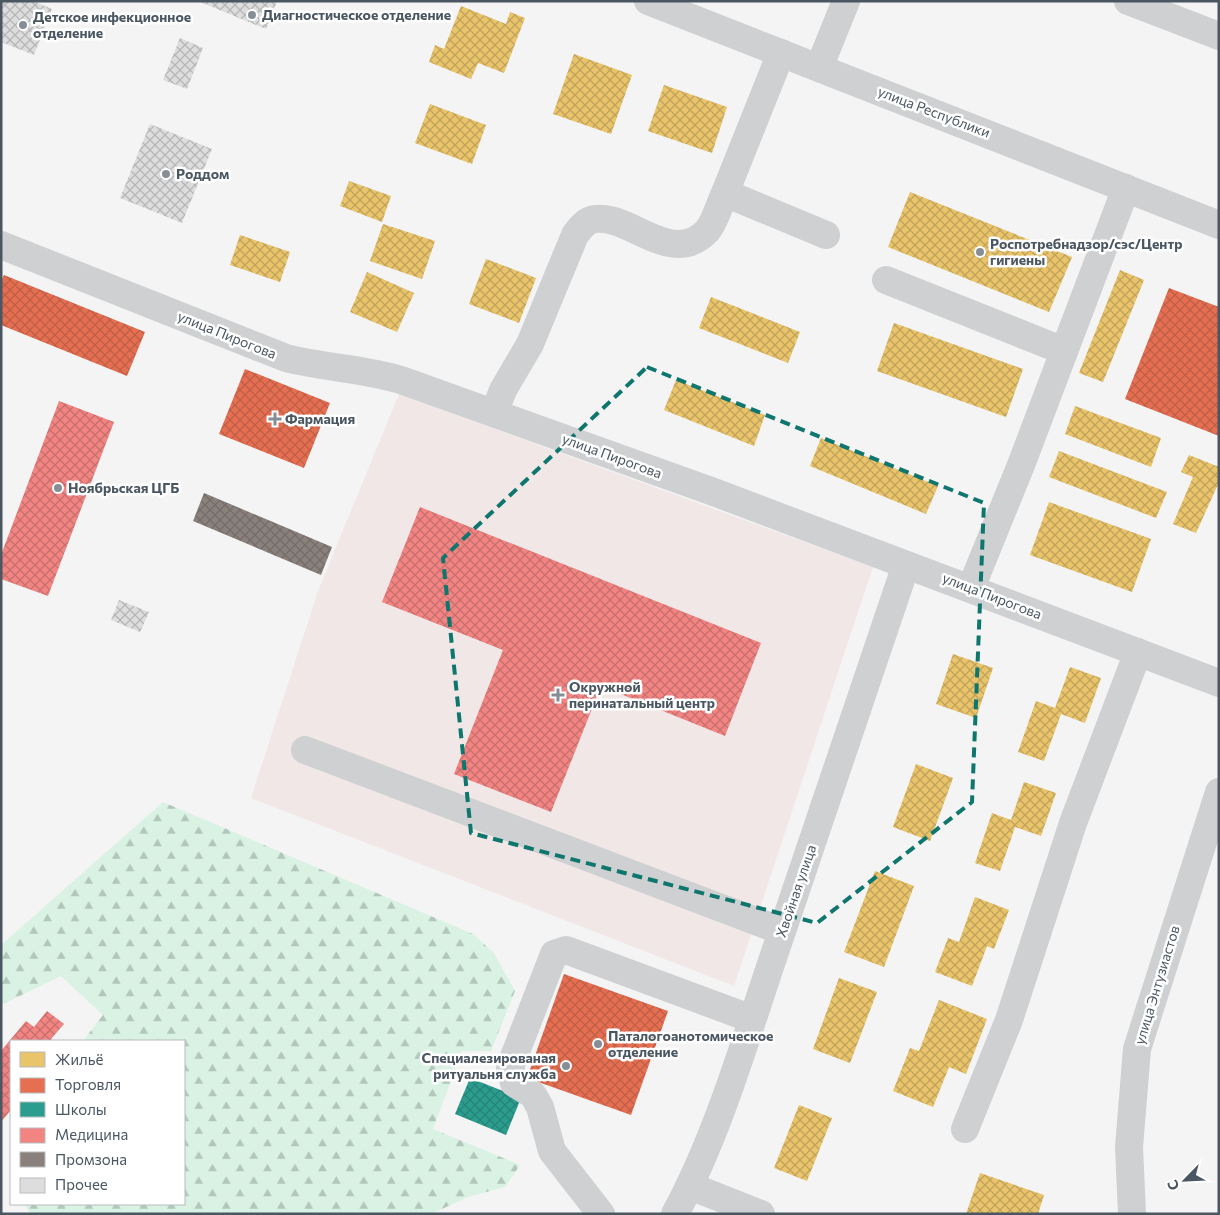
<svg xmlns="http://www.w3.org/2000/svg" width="1220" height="1215" viewBox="0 0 1220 1215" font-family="Commissioner,sans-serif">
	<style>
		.medical { fill: #f1e7e6 }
		.forest { fill: url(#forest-firs) }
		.homes { fill: url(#homes-cross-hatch) }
		.shops { fill: url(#shops-cross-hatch) }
		.schools { fill: url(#schools-cross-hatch) }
		.health { fill: url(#health-cross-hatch) }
		.industry { fill: url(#industry-cross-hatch) }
		.building { fill: url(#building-cross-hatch) }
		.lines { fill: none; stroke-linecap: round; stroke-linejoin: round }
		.minor { stroke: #ced0d2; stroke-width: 28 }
		.marked { fill: none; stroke: #0f766e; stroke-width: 4; stroke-dasharray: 10 6; stroke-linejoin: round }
		.poi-dot { fill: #868d94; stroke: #fff; stroke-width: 2 }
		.labels { text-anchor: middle; stroke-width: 5; stroke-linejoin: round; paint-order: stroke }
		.poi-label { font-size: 14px; font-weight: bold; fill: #4a5661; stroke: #fff; text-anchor: start }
		.street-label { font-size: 14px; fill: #4a5661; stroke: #fff }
	</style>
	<defs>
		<pattern id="forest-firs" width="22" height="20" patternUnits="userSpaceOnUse" patternTransform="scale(1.25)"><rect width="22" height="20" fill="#d9f2e3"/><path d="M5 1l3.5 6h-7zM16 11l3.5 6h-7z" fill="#b2c7bb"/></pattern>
		<pattern id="homes-cross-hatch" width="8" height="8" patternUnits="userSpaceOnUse" patternTransform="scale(1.25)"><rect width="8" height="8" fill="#e9c46a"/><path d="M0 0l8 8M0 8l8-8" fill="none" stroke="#bfa25b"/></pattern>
		<pattern id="shops-cross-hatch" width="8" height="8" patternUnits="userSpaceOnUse" patternTransform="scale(1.25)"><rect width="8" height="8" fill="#e76f51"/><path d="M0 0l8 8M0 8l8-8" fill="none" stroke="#bd5e47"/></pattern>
		<pattern id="schools-cross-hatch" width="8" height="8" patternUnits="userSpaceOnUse" patternTransform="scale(1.25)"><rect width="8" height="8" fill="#2a9d8f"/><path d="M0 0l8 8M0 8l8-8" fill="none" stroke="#268378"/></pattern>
		<pattern id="health-cross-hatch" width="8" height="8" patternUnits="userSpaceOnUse" patternTransform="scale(1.25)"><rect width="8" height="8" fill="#f28482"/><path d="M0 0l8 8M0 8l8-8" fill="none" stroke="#c66f6e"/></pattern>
		<pattern id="industry-cross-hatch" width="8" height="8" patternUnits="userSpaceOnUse" patternTransform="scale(1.25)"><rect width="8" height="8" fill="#8a817c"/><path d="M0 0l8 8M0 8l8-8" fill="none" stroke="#736c69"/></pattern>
		<pattern id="building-cross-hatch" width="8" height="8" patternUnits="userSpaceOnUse" patternTransform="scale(1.25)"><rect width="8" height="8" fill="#ddddde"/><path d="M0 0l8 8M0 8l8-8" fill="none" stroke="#b5b6b7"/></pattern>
	</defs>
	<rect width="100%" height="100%" fill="#f4f4f4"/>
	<polygon class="medical" points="399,394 873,567 734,986 251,798 318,591"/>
	<polygon class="forest" points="163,802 473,934 494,953 515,991 491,1051 462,1051 433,1129 520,1165 505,1187 468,1197 431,1214 30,1214 25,1204 184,1204 184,1041 83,1041 103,1015 61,976 1,1005 1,945"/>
	<g class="homes">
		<polygon points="461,6 506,24 510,12 525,18 504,73 478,63 471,79 429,62 435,45 444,49"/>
		<polygon points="574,54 632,75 611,134 553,114"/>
		<polygon points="664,85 727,107 712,153 648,131"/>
		<polygon points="430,104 486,125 472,164 415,143"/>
		<polygon points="349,181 391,196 382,222 340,206"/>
		<polygon points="910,192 1072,257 1049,312 888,247"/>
		<polygon points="383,224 435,241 422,279 370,261"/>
		<polygon points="240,235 290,252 280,282 230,265"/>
		<polygon points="486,259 536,278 519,323 469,304"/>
		<polygon points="1120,270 1144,280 1103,382 1079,373"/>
		<polygon points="367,272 414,293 397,332 350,312"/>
		<polygon points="711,297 800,332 788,363 699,328"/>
		<polygon points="894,323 1023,369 1006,417 877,371"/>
		<polygon points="676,380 765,415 754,446 664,410"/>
		<polygon points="1075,406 1161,438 1151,467 1065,434"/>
		<polygon points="821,438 938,486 926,514 810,466"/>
		<polygon points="1059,451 1167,492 1156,518 1049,477"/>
		<polygon points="1189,455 1219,467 1219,482 1196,533 1173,524 1193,477 1181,472"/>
		<polygon points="1049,502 1151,539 1132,592 1030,555"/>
		<polygon points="953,654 993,668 976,718 936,704"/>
		<polygon points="1070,667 1101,678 1085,723 1061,714 1044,761 1018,752 1036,701 1055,708"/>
		<polygon points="916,764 953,778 930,841 893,827"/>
		<polygon points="1024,782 1056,793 1041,836 1015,827 1000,871 975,863 992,813 1011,820"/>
		<polygon points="875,871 914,886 884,967 844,952"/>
		<polygon points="975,897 1009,910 994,949 987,946 972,986 935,972 948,938 959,942"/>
		<polygon points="839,978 877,992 850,1063 813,1049"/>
		<polygon points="939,1000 987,1019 966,1074 949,1067 933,1107 893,1091 910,1048 919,1051"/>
		<polygon points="799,1105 832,1118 807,1181 774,1168"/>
		<polygon points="980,1173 1044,1195 1038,1214 966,1214"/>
	</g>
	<g class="shops">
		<polygon points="4,275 145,332 127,376 1,325 1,281"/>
		<polygon points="1169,288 1219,307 1219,436 1125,399"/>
		<polygon points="245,369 330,403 304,468 219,434"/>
		<polygon points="564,974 668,1011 631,1115 527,1078"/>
	</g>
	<polygon class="schools" points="470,1078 521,1098 506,1135 455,1114"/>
	<g class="health">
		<polygon points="59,401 114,422 48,596 1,579 1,555"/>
		<polygon points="420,507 761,643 725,736 601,686 551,812 454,774 503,650 382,602"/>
		<polygon points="47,1011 64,1024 51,1039 53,1041 11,1041 11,1110 1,1122 1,1051 26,1021 34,1027"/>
	</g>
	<polygon class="industry" points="204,493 332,547 321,575 193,521"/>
	<g class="building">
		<polygon points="1,1 33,1 52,9 34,55 1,42"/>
		<polygon points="198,1 277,1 266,29"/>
		<polygon points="180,38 203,48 187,89 163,80"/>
		<polygon points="150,124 212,149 182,223 120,198"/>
		<polygon points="119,600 149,612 140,632 111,620"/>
	</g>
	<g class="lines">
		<g class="minor">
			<polyline points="648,1 1219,225"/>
			<polyline points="1128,1 1219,36"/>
			<polyline points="781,53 725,193 826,235"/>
			<polyline points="819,68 846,1"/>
			<path d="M 1,245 L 286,358 C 324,368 363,368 401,380 L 711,491 L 1219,683"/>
			<polyline points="886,280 1064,351"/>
			<path d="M 494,413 L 503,390 L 530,344 L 575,235 C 580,228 586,220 595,219 C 630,214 672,268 707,231 C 715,222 719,205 725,193"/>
			<polyline points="971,588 1021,465 1126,188"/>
			<polyline points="305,750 782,931"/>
			<polyline points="965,1129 1009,1020 1073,823 1138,652"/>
			<polyline points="690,1186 761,1214"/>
			<polyline points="601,1214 552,1151 540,1107 533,1095 514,1083 510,1067 554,954 566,950 752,1019"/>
			<path d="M 675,1214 C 718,1135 746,1037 775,952 C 819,823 862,694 906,565"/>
			<polyline points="1132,1214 1129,1147 1137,1049 1219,792"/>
		</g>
	</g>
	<path class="marked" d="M 647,367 L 984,503 L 972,802 L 817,923 L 471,833 L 443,558 Z"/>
	<g class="poi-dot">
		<circle cx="252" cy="15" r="5"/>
		<circle cx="23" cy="25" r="5"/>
		<circle cx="166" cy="174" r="5"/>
		<circle cx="980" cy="252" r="5"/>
		<path d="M272.5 411.5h5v5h5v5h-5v5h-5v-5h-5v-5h5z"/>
		<circle cx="58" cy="488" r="5"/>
		<path d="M555.5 687.5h5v5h5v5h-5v5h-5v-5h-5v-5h5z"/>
		<circle cx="598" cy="1044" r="5"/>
		<circle cx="566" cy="1066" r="5"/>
	</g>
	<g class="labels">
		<g class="poi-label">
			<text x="262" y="20">Диагностическое отделение</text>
			<text x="33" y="22">Детское инфекционное<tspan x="33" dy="16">отделение</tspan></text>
			<text x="176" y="179">Роддом</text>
			<text x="990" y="249">Роспотребнадзор/сэс/Центр<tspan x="990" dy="16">гигиены</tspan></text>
			<text x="285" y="424">Фармация</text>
			<text x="68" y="493">Ноябрьская ЦГБ</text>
			<text x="569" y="692">Окружной<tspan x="569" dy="16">перинатальный центр</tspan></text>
			<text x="608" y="1041">Паталогоанотомическое<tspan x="608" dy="16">отделение</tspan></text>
			<text x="556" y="1063" text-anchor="end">Специалезированая<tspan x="556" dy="16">ритуальня служба</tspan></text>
		</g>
		<g class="street-label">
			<text transform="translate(934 112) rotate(21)" y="5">улица Республики</text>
			<text transform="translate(227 335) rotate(22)" y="5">улица Пирогова</text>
			<text transform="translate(612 456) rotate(20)" y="5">улица Пирогова</text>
			<text transform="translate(992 596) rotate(21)" y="5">улица Пирогова</text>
			<text transform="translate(796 891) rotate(-71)" y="5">Хвойная улица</text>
			<text transform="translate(1157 985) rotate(-73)" y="5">улица Энтузиастов</text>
		</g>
	</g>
	<rect width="1220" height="1215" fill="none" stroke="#4a5661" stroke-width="5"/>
	<rect x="10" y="1040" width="175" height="165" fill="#ffffff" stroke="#b7bbc0"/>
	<rect x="20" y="1052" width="25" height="15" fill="#e9c46a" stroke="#b7bbc0"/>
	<text x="55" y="1065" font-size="15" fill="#4a5661">Жильё</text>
	<rect x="20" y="1078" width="25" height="15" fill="#e76f51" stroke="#b7bbc0"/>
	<text x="55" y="1090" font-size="15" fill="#4a5661">Торговля</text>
	<rect x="20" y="1102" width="25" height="15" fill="#2a9d8f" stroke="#b7bbc0"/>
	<text x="55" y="1115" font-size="15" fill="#4a5661">Школы</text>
	<rect x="20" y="1128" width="25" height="15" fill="#f28482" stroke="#b7bbc0"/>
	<text x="55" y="1140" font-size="15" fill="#4a5661">Медицина</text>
	<rect x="20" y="1152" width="25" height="15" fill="#8a817c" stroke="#b7bbc0"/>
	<text x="55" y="1165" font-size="15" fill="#4a5661">Промзона</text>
	<rect x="20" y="1178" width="25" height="15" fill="#ddddde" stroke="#b7bbc0"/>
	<text x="55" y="1190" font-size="15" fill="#4a5661">Прочее</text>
	<g transform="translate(1185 1180) rotate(246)" stroke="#ffffff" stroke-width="4" paint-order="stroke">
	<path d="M0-4L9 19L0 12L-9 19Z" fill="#4a5661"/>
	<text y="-8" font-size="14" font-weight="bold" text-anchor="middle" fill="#4a5661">С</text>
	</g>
</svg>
